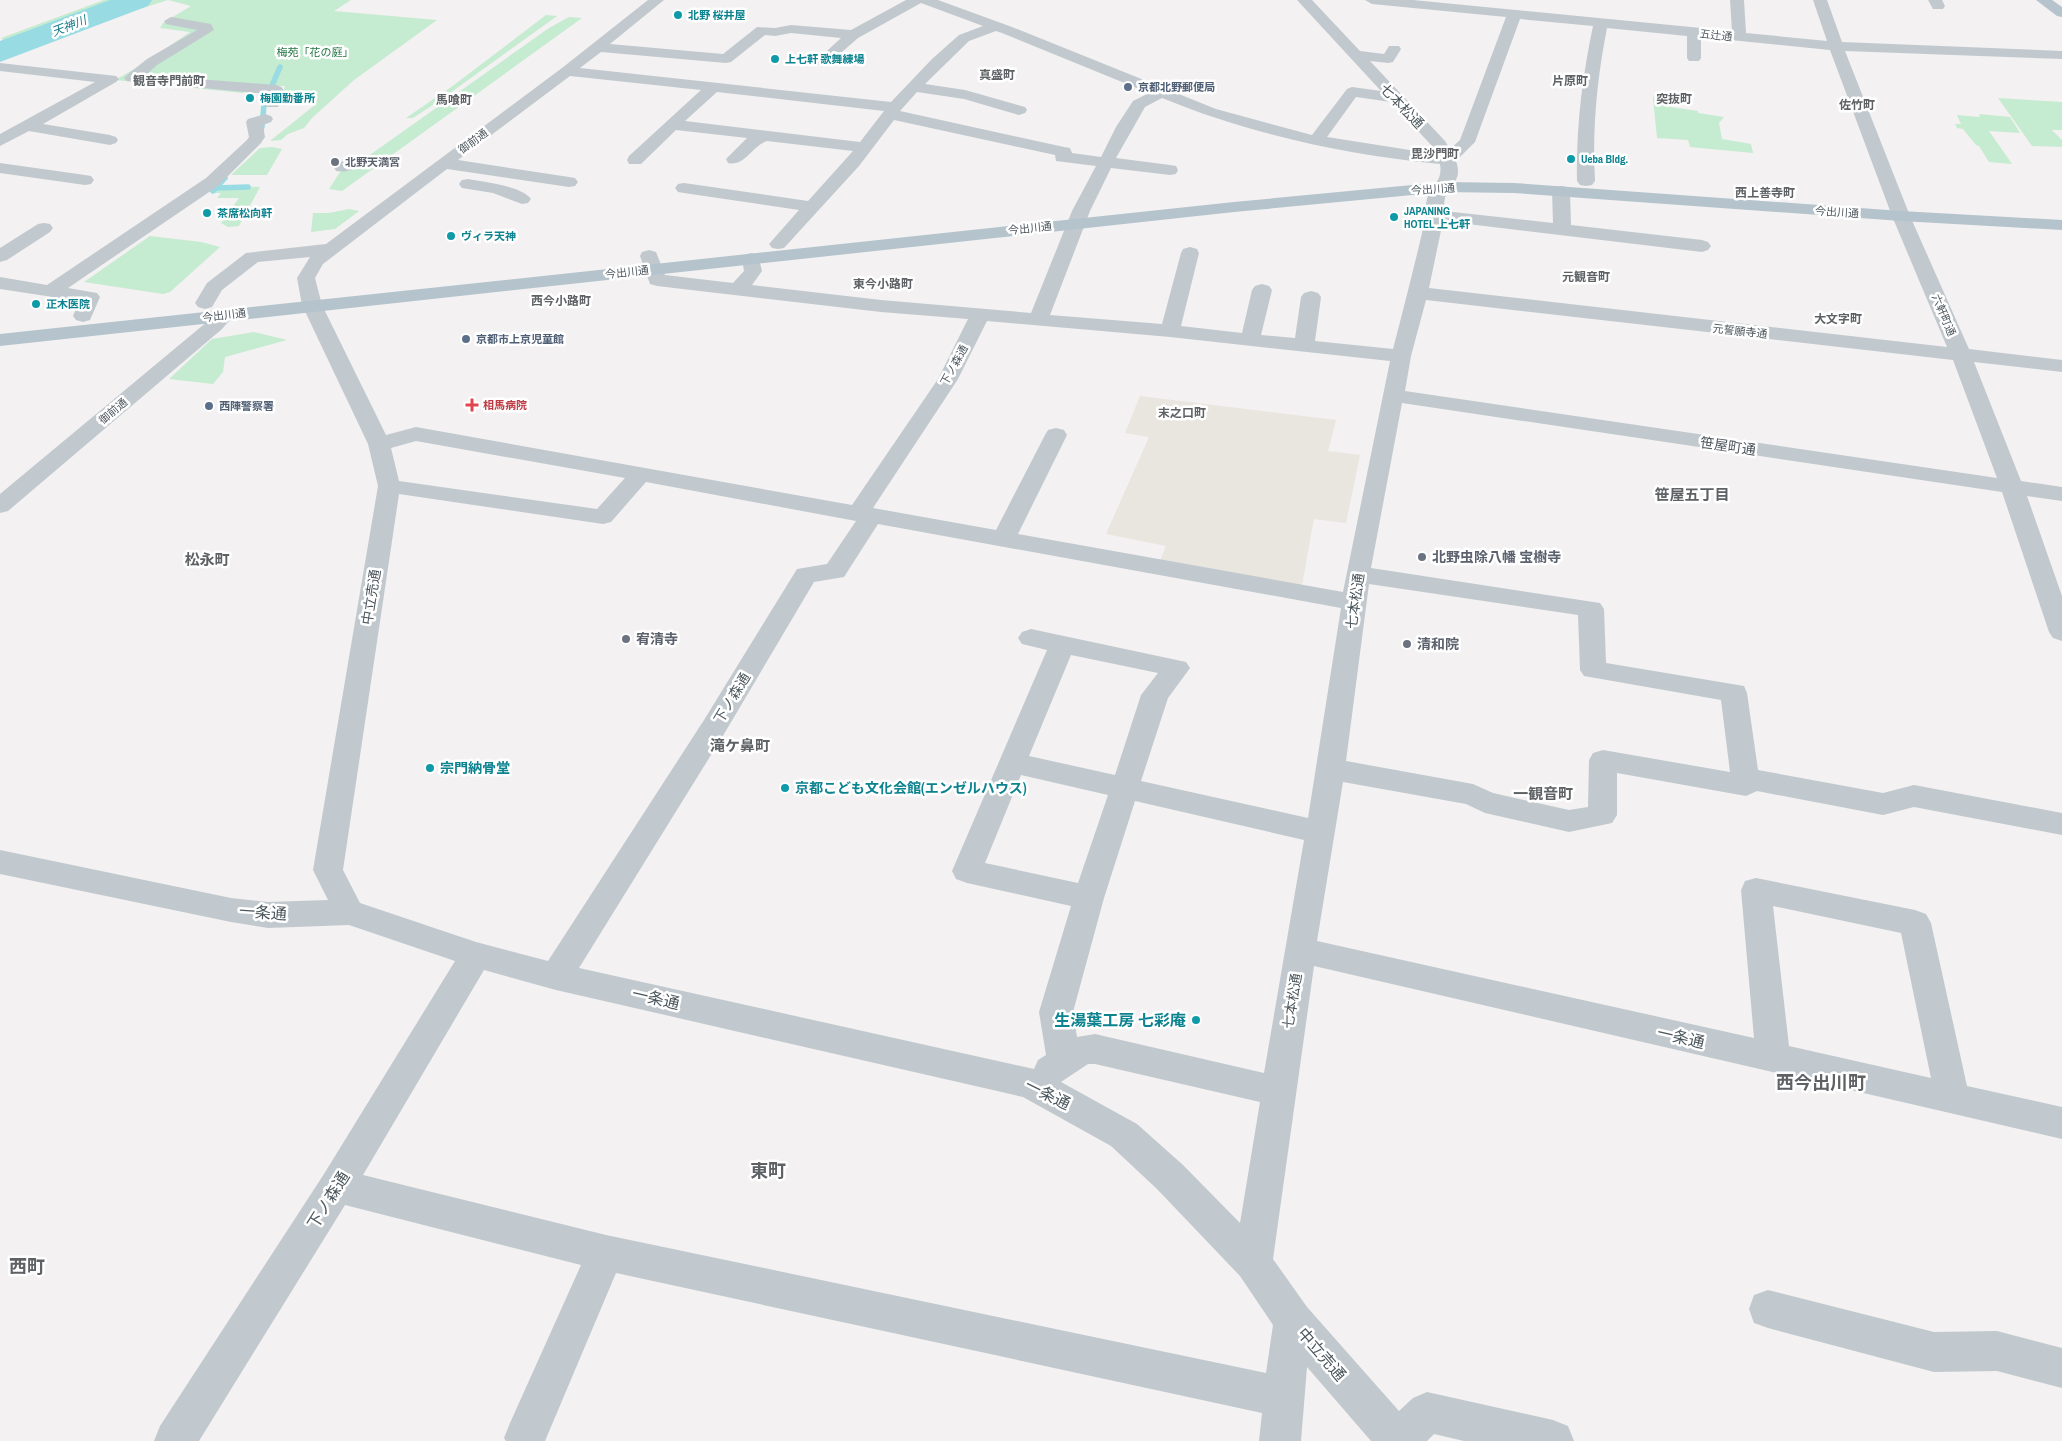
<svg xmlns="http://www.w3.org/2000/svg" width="2062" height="1441" viewBox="0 0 2062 1441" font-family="'Archivo Narrow','Noto Sans JP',sans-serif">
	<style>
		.commercial { fill: #e9e5df }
		.green { fill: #c5ebd0 }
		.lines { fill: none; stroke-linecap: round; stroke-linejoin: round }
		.stream { stroke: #98dbe3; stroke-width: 5.5 }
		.river { fill: #98dbe3; fill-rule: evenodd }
		.minor { fill: #c1c9ce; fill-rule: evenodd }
		.major { fill: #b4c3cc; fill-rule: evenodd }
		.culture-dot { fill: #0f9aa8; stroke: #fff; stroke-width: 2 }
		.service-dot { fill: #5c6f8a; stroke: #fff; stroke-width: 2 }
		.worship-dot { fill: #6b7280; stroke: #fff; stroke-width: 2 }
		.health-dot { fill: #e0444e; stroke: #fff; stroke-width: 2 }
		.labels { text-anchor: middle; stroke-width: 5; stroke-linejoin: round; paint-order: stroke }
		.far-culture-label { font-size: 11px; font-weight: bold; fill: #0d838f; stroke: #fff; text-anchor: start }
		.far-street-label { font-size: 11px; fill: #4b565c; stroke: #fff }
		.far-park-label { font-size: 11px; fill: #237643; stroke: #fff }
		.far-service-label { font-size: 11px; font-weight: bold; fill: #4e5e75; stroke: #fff; text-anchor: start }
		.far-worship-label { font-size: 11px; font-weight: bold; fill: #5b616d; stroke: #fff; text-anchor: start }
		.far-health-label { font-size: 11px; font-weight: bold; fill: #be3a42; stroke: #fff; text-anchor: start }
		.far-water-label { font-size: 12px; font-style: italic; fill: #1b7d88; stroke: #fff }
		.far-neighbourhood-label { font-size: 12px; font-weight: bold; fill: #5e6265; stroke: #fff }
		.street-label { font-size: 14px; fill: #4b565c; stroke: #fff }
		.worship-label { font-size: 14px; font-weight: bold; fill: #5b616d; stroke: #fff; text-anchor: start }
		.culture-label { font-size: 14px; font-weight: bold; fill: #0d838f; stroke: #fff; text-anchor: start }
		.neighbourhood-label { font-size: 15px; font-weight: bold; fill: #5e6265; stroke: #fff }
		.near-street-label { font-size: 16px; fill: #4b565c; stroke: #fff }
		.near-culture-label { font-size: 16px; font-weight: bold; fill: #0d838f; stroke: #fff; text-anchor: end }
		.near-neighbourhood-label { font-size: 18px; font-weight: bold; fill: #5e6265; stroke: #fff }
	</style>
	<rect width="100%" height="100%" fill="#f3f1f1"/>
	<polygon class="commercial" points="1140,396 1336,420 1328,451 1360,455 1346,523 1314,519 1301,590 1158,566 1166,546 1106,534 1149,437 1125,433"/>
	<g class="green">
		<polygon points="104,0 351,0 334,11 437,20 354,80 312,118 304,128 288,134 281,140 270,141 316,104 281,101 285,86 253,87 243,93 115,80 143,64 190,32 160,28 163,23 191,6 168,0 32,43 0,56 0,54 13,49 1,38"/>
		<polygon points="546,15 557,16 439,101 413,118 406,118 454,85"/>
		<polygon points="569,17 582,18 342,191 329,189 342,169 357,164 549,28"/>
		<polygon points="1655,95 1670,96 1670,107 1698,111 1698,113 1724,117 1719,123 1722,139 1751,144 1753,153 1690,147 1688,140 1657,138 1653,98"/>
		<polygon points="1998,98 2062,102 2062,130 2052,130 2062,140 2062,147 2032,146"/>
		<polygon points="1979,114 2010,117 2020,133 1989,131 2012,164 1989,162 1979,146 1976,145 1963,129 1957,128 1955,124 1961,124 1957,115 1980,117"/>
		<polygon points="272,147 282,149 267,175 231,175 260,148"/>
		<polygon points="219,186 260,187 239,226 228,227 221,223 239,198 217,198 221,193 211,193"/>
		<polygon points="349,209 359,211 335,229 311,232 313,213 329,213"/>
		<polygon points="150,236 201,242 220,247 170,292 163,294 84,282"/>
		<polygon points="254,332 287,340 225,357 223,372 213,384 169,379 212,339"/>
	</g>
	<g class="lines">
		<g class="stream">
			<polyline points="262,127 264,104 280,67"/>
			<polyline points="216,188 248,187"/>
			<polyline points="213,191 225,178"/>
		</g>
		<polygon class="river" points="110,0 152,0 148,6 0,62 0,41"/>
		<g class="minor">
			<path d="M 648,0 L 664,0 L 610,44 L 723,54 L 757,27 L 775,28 L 791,25 L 851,30 L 906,0 L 938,0 L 1012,27 L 1216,109 L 1312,135 L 1347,89 L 1352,87 L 1381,91 L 1297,0 L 1312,0 L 1360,51 L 1384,54 L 1389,46 L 1399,46 L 1401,49 L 1393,62 L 1388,63 L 1370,61 L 1445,141 L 1450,149 L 1460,140 L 1506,17 L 1372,4 L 1365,0 L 1413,0 L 1732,31 L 1730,0 L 1744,0 L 1746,33 L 1827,41 L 1813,0 L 1827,0 L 1842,42 L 2062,51 L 2062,59 L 1845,51 L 1910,216 L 1969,349 L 2062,360 L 2062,372 L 1974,362 L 2021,481 L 2062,487 L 2062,501 L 2027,496 L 2062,596 L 2062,641 L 2053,638 L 2049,632 L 2002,492 L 1402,403 L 1371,568 L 1600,603 L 1604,609 L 1606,663 L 1744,686 L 1747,693 L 1758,770 L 1883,793 L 1914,785 L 2062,813 L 2062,835 L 1914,807 L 1883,815 L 1757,791 L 1746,796 L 1617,773 L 1617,815 L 1612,823 L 1569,832 L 1485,813 L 1466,804 L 1343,782 L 1317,941 L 1754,1038 L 1741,890 L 1745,881 L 1756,878 L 1915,910 L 1926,914 L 1931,923 L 1967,1086 L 2062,1107 L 2062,1139 L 1314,966 L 1273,1259 L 1307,1307 L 1399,1411 L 1413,1398 L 1427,1392 L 1553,1420 L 1568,1426 L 1574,1441 L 1464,1441 L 1434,1434 L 1427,1441 L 1371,1441 L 1307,1367 L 1301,1441 L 1259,1441 L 1262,1413 L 616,1273 L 545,1441 L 506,1441 L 504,1438 L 510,1423 L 581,1265 L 345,1205 L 199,1441 L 154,1441 L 160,1426 L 324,1174 L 455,961 L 349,925 L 268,928 L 231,922 L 0,874 L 0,850 L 231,898 L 268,902 L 328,900 L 313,870 L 378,486 L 368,444 L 302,305 L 297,278 L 310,257 L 258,262 L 222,290 L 212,307 L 205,309 L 198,307 L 195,303 L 207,283 L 246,253 L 326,244 L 562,68 ZM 921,3 L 983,26 L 959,35 L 932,59 L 891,102 L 580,68 L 601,52 L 726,63 L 731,62 L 765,35 L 775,36 L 791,33 L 841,38 L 815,62 L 817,65 L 827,65 L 858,38 ZM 1520,19 L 1593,26 C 1582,78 1576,128 1577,181 L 1580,185 L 1586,186 L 1592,185 L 1595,181 C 1592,129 1597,79 1607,28 L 1687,36 L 1687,58 L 1689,61 L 1699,61 L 1701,58 L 1701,37 L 1830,50 L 1892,216 L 1947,347 L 1429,288 L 1443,221 L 1702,252 L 1708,250 L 1711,246 L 1708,242 L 1702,240 L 1571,225 L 1570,191 L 1567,187 L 1561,186 L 1555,187 L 1552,191 L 1553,223 L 1444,211 C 1444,207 1444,202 1445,198 C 1450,182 1463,182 1456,161 L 1475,142 ZM 996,31 L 1002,33 L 1149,93 L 1133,101 L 1116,127 L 1101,157 L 1072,153 L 1070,148 L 1064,147 L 900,111 L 917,92 L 964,99 L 1019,115 L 1025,113 L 1027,110 L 1025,107 L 965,90 L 925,84 L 969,41 ZM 570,76 L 701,90 L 629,156 L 627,160 L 629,164 L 641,164 L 676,130 L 747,138 L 726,159 L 728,163 C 745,167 752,146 767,141 L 853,151 L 808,201 L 684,183 L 678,184 L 675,188 L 678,192 L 684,193 L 799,210 L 769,244 L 772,248 L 778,249 L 784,248 L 859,166 L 894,120 L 1055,155 L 1056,161 L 1096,166 L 1072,211 L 1031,313 L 881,300 L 752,285 L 762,271 L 758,255 L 751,253 L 744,255 L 742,259 L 744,271 L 733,283 L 665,275 L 656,252 L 649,250 L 642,252 L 640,256 L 650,284 L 657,286 L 881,312 L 968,319 L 938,379 L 852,505 L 416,427 L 386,435 L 322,305 L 315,278 L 323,264 L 447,169 L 569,187 L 575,186 L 578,182 L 575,178 L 569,177 L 458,160 ZM 717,92 L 884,111 L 860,142 L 685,121 ZM 1356,97 L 1391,102 L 1432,146 L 1435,154 L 1327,137 ZM 1162,98 C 1250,134 1345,155 1440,164 C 1443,182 1431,185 1427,199 C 1425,208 1424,223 1422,233 C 1413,272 1403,310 1393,349 L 1315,341 L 1321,297 L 1318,293 L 1311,291 L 1304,293 L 1301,297 L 1295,338 L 1261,335 L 1272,290 L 1269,286 L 1262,284 L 1255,286 L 1252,290 L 1242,333 L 1181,326 L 1199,253 L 1197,249 L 1190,247 L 1183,249 L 1181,253 L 1162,324 L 1050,315 L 1090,211 L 1111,168 L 1170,175 L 1176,174 L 1178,170 L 1176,166 L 1170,165 L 1116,158 L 1145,107 ZM 1426,300 L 1953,360 L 1997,478 L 1405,391 L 1411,356 ZM 987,321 L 1170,337 L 1390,361 L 1343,592 L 1018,534 L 1067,435 L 1064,430 L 1056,428 L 1048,430 L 1045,435 L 996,530 L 873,508 L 958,379 ZM 416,441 L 625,478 L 597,509 L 399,481 L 391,448 ZM 646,482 L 856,521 L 827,564 L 797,569 L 704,720 L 548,961 L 476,942 L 360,903 L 343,870 L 399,494 L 603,524 L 611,522 ZM 878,524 L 1341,608 L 1308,818 L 1141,781 L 1168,698 L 1190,668 L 1186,662 L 1031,629 L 1022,632 L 1018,638 L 1022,644 L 1047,650 L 952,871 L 956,879 L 967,883 L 1071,906 L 1039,1012 L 1046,1055 L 1038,1060 L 1034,1069 L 579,968 L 724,734 L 814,582 L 844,577 ZM 1369,584 L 1578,615 L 1580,670 L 1584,676 L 1721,700 L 1730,772 L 1603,750 L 1593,753 L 1589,760 L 1588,807 L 1569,810 L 1493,793 L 1473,784 L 1346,761 ZM 1071,655 L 1158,673 L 1141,695 L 1115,775 L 1029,756 ZM 1021,775 L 1108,795 L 1078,883 L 985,863 ZM 1135,801 L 1304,840 L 1264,1073 L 1095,1034 L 1077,1037 L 1073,1012 L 1104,898 ZM 1773,906 L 1901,933 L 1931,1078 L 1789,1046 ZM 484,970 L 556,990 L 1023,1097 L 1111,1146 L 1157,1189 L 1240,1276 L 1273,1325 L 1266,1373 L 606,1235 L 363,1175 ZM 1088,1064 L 1095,1064 L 1260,1102 L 1240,1223 L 1183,1165 L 1137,1124 L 1061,1082 Z"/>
			<polygon points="1928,0 1942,0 1945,6 1943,9 1933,9"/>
			<polygon points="171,17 211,24 214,30 157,65 146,75 276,85 281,87 284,90 278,107 266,107 264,104 267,94 127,81 124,78 127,75 147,59 197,30 166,24 164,21"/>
			<polygon points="0,63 116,76 119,79 116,82 43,124 110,135 116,137 118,140 116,143 110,145 29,131 0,146 0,134 95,82 0,71"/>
			<polygon points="265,114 271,116 273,119 271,122 263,125 265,137 261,143 218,186 68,288 97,293 100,297 90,320 83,322 76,320 73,316 79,301 0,289 0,277 47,285 206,178 247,140 249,137 246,122 248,119"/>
			<path d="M 348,160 L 354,161 L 356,165 C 352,172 343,172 336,171 L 334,167 L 336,163 Z"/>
			<polygon points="0,163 85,175 91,176 94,180 91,184 85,185 0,173"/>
			<path d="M 468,179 C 484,182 522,186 531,199 L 528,203 L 522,204 L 493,193 L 462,188 L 459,184 L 462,180 Z"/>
			<polygon points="44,223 50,224 53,228 50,232 7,260 0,262 0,248 38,224"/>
			<polygon points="225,308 232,310 235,314 222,329 8,511 0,513 0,494 208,321 218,310"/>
			<polygon points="1768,1290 1934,1332 1997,1331 2062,1348 2062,1388 1997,1371 1934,1372 1768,1328 1754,1323 1749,1309 1754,1295"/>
		</g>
		<g class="major">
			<polygon points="2036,0 2052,0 2062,7 2062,17 2057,16"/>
			<polygon points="1444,182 1514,183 1901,211 2062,220 2062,230 1901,221 1514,193 1444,192 1234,212 0,346 0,334 1234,202"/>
		</g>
	</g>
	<g class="culture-dot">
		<circle cx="678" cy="15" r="5"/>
		<circle cx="775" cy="59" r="5"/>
		<circle cx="250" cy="98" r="5"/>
		<circle cx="1571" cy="159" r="5"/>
		<circle cx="207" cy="213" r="5"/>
		<circle cx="1394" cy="217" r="5"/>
		<circle cx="451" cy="236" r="5"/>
		<circle cx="36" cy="304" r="5"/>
		<circle cx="430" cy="768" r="5"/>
		<circle cx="785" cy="788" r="5"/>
		<circle cx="1196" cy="1020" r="5"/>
	</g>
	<g class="service-dot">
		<circle cx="1128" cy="87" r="5"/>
		<circle cx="466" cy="339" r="5"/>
		<circle cx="209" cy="406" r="5"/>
	</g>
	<g class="worship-dot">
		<circle cx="335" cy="162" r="5"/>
		<circle cx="1422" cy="557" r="5"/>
		<circle cx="626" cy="639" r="5"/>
		<circle cx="1407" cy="644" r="5"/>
	</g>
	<path class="health-dot" d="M469.5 397.5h5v5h5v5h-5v5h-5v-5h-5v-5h5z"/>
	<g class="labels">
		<g class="far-culture-label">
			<text x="688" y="19">北野 桜井屋</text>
			<text x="785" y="63">上七軒 歌舞練場</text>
			<text x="260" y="102">梅園勤番所</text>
			<text x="1581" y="163">Ueba Bldg.</text>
			<text x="1404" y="215">JAPANING<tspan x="1404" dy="13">HOTEL 上七軒</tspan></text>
			<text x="217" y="217">茶席松向軒</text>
			<text x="461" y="240">ヴィラ天神</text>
			<text x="46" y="308">正木医院</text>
		</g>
		<g class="far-street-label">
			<text transform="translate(1716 35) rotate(6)" y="4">五辻通</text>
			<text transform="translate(473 141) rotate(-36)" y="4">御前通</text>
			<text transform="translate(1433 189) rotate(-4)" y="4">今出川通</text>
			<text transform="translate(1837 212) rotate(4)" y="4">今出川通</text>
			<text transform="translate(1030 228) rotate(-6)" y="4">今出川通</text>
			<text transform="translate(627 272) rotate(-6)" y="4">今出川通</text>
			<text transform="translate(224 315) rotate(-7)" y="4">今出川通</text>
			<text transform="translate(1944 315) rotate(67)" y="4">六軒町通</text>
			<text transform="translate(1740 331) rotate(6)" y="4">元誓願寺通</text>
			<text transform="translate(954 365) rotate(-61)" y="4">下ノ森通</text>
			<text transform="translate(113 411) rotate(-40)" y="4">御前通</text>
		</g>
		<g class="far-park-label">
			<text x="315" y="56">梅苑「花の庭」</text>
		</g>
		<g class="far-service-label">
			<text x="1138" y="91">京都北野郵便局</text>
			<text x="476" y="343">京都市上京児童館</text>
			<text x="219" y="410">西陣警察署</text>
		</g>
		<g class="far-worship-label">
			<text x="345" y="166">北野天満宮</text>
		</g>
		<g class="far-health-label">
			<text x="483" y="409">相馬病院</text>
		</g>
		<g class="far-water-label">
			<text transform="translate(69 26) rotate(-21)" y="4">天神川</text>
		</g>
		<g class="far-neighbourhood-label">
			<text x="997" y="79">真盛町</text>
			<text x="169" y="85">観音寺門前町</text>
			<text x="1570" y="85">片原町</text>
			<text x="1674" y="103">突抜町</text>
			<text x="454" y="104">馬喰町</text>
			<text x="1857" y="109">佐竹町</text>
			<text x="1435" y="158">毘沙門町</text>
			<text x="1765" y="197">西上善寺町</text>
			<text x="1586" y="281">元観音町</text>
			<text x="883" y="288">東今小路町</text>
			<text x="561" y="305">西今小路町</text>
			<text x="1838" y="323">大文字町</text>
			<text x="1182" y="417">末之口町</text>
		</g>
		<g class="street-label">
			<text transform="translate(1402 106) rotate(46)" y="5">七本松通</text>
			<text transform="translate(1728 446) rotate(8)" y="5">笹屋町通</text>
			<text transform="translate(371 597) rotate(-81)" y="5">中立売通</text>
			<text transform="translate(1355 601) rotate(-82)" y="5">七本松通</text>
			<text transform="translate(732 698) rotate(-59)" y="5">下ノ森通</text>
			<text transform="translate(1292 1001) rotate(-81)" y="5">七本松通</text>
		</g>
		<g class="worship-label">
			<text x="1432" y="562">北野虫除八幡 宝樹寺</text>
			<text x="636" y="644">宥清寺</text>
			<text x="1417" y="649">清和院</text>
		</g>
		<g class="culture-label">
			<text x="440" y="773">宗門納骨堂</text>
			<text x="795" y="793">京都こども文化会館(エンゼルハウス)</text>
		</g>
		<g class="neighbourhood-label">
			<text x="1692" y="500">笹屋五丁目</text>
			<text x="207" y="565">松永町</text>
			<text x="740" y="751">滝ケ鼻町</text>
			<text x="1543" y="799">一観音町</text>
		</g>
		<g class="near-street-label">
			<text transform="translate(263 912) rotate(4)" y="6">一条通</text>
			<text transform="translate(656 998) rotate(13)" y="6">一条通</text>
			<text transform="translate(1681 1037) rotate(13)" y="6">一条通</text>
			<text transform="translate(1048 1094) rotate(26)" y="6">一条通</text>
			<text transform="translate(328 1200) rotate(-58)" y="6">下ノ森通</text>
			<text transform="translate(1322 1354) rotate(49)" y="6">中立売通</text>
		</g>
		<g class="near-culture-label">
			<text x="1186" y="1026">生湯葉工房 七彩庵</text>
		</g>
		<g class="near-neighbourhood-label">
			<text x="1821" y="1089">西今出川町</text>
			<text x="768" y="1177">東町</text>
			<text x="27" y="1273">西町</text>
		</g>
	</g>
</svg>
